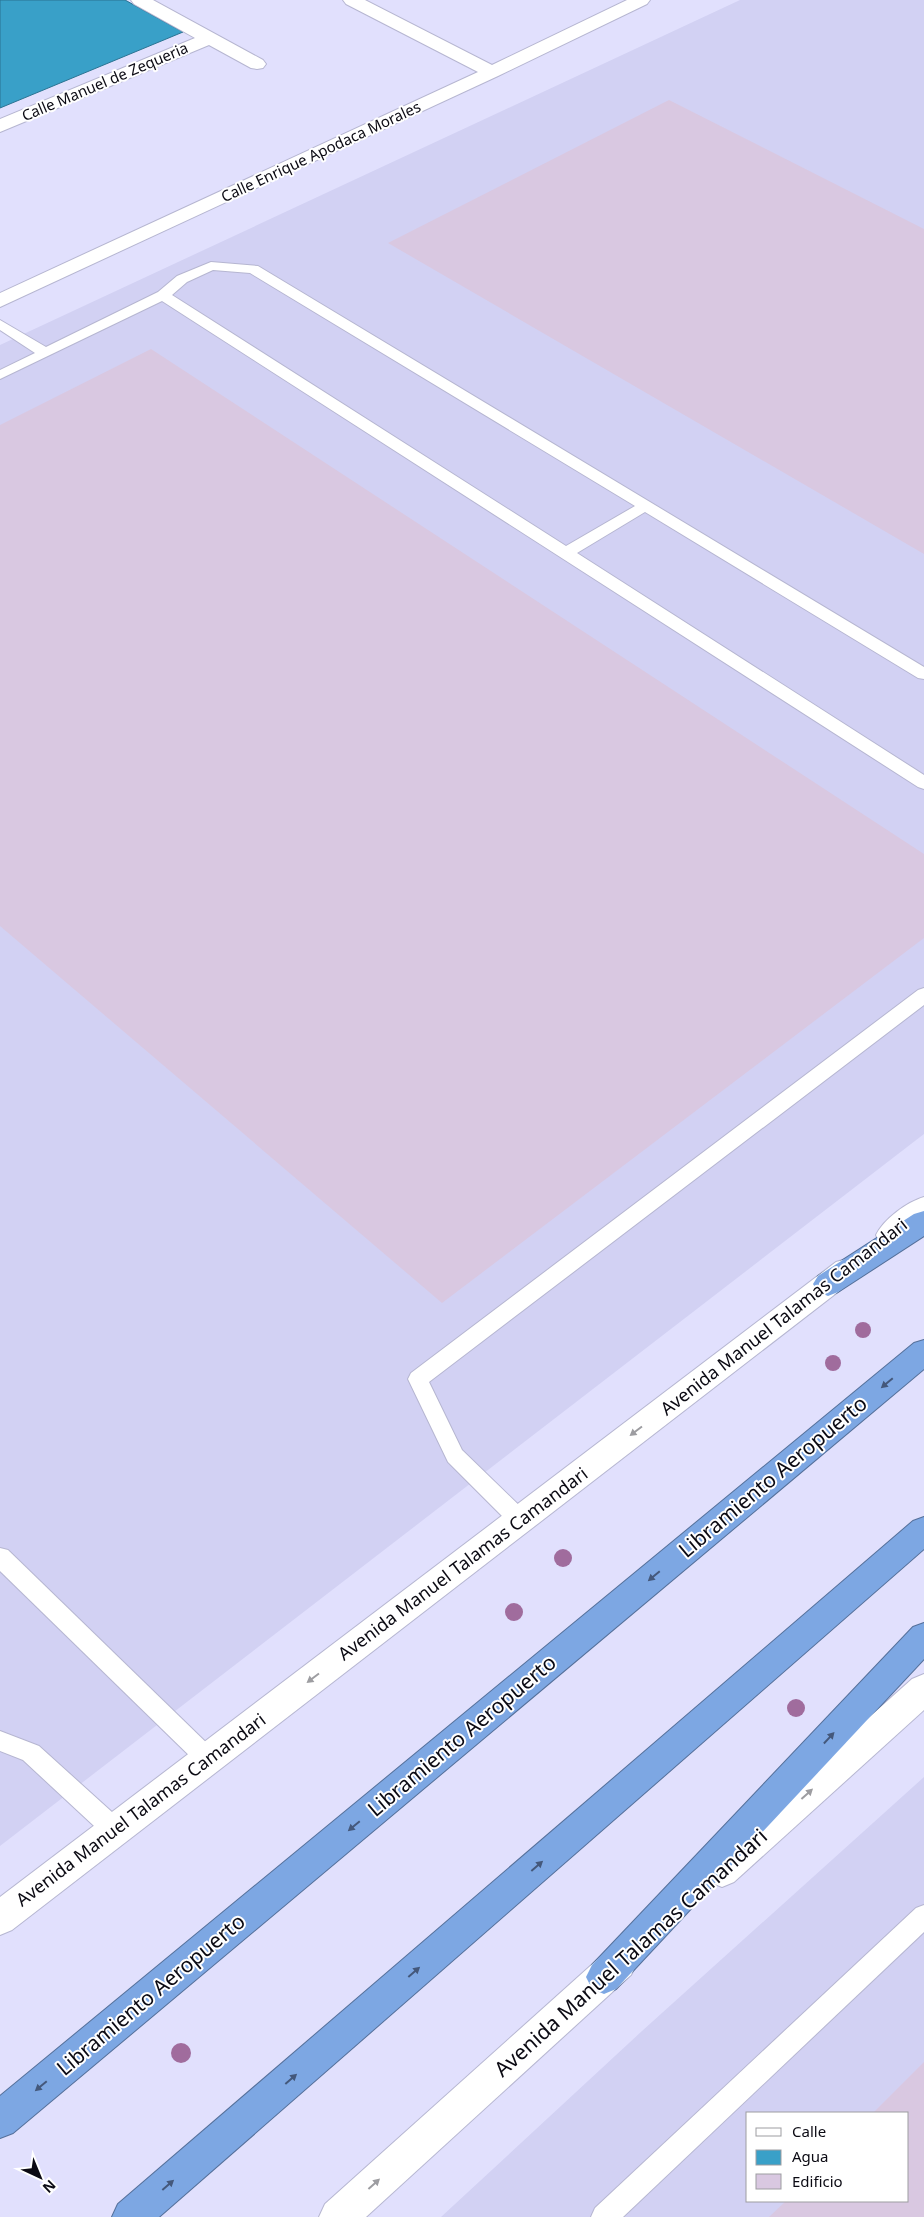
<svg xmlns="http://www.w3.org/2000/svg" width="924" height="2217" viewBox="0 0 924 2217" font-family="'Noto Sans',sans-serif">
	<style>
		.built { fill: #d2d1f3; fill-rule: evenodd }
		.water { fill: #39a0c8; stroke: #2b7392 }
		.building { fill: #d9c8e1 }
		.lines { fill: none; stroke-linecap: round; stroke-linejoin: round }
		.lane-casing { stroke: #b6b6d1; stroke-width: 2 }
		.street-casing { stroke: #b6b6d1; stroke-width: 2 }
		.secondary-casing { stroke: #b6b6d1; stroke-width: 2 }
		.highway-casing { stroke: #55709a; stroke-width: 2 }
		.lane { fill: #fff; fill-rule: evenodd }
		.street { fill: #fff; fill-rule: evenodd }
		.secondary { fill: #fff; fill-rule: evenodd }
		.highway { fill: #7da7e3; fill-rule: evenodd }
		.tree { fill: #a06c9d }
		.oneway { fill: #44587b }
		.oneway2 { fill: #9d9da1 }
		.labels { text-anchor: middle; stroke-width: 4; stroke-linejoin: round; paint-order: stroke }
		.far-street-label { font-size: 15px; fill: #0b0a13; stroke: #fff }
		.street-label { font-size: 18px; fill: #0b0a13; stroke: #fff }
		.near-street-label { font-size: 21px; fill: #0b0a13; stroke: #fff }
	</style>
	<rect width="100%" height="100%" fill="#e1e0fd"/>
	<g class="built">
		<polygon points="740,0 924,0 924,1134 0,1846 0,345"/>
		<path d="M 924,1777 L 924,2217 L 441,2217 L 642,2031 ZM 748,2113 L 908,2113 L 908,2201 L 748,2201 Z"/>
	</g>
	<polygon class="water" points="0,0 125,0 183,32 0,108"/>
	<g class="building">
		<polygon points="669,100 924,229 924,554 388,243"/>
		<polygon points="151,349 924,854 924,938 442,1303 0,926 0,425"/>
		<polygon points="924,2062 924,2217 769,2217 786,2201 908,2201 908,2113 873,2113"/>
	</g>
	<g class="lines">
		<g class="lane-casing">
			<g id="lane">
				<path d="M 211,262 L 258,266 L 924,667 L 924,679 L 918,678 L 645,512 L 577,553 L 924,775 L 924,789 L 918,787 L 162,301 L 0,379 L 0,370 L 35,353 L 0,330 L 0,320 L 46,347 L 158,292 L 177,276 ZM 213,270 L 250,273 L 635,506 L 566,546 L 172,295 L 187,282 Z"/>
				<polygon points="924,988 924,1005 429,1382 462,1450 528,1514 531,1520 528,1526 520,1529 512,1526 448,1462 408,1379 411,1373 918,990"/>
				<polygon points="0,1548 8,1550 216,1752 219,1759 216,1766 208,1769 200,1766 0,1571"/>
				<polygon points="0,1731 39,1746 123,1822 127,1830 123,1838 115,1841 107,1838 23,1760 0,1751"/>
				<polygon points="924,1905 924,1932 623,2217 591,2217 595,2208 916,1908"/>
			</g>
		</g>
		<g class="street-casing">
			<g id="street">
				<polygon points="131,0 153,0 263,60 266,64 263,68 257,69 251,68 209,45 0,132 0,119 195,38 134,4"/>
				<polygon points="343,0 365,0 492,65 627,0 650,0 647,4 498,76 0,307 0,293 478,72 346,4"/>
			</g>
		</g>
		<g class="secondary-casing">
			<g id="secondary">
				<path d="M 924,1197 L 924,1224 C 910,1235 899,1249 880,1243 L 876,1235 C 884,1219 907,1202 924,1197 Z"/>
				<polygon points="846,1259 856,1262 860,1270 856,1278 12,1930 0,1935 0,1897 836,1262"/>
				<polygon points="924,1674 924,1710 734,1882 722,1887 710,1882 705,1871 710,1860 912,1679"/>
				<polygon points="619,1946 631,1951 637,1963 631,1975 366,2217 319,2217 325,2204 607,1951"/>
			</g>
		</g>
		<g class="highway-casing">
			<g id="highway">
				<polygon points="924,1211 924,1236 838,1292 828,1296 818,1292 813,1284 818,1276 914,1214"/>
				<polygon points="924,1340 924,1369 13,2133 0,2138 0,2096 914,1343"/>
				<polygon points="924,1517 924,1549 159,2217 112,2217 118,2204 913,1521"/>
				<polygon points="924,1623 924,1659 616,1989 604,1994 592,1989 586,1977 592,1965 913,1627"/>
			</g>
		</g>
		<use href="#lane" class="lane"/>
		<use href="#street" class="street"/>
		<use href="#secondary" class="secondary"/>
		<use href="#highway" class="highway"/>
	</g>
	<g class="tree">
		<circle cx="863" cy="1330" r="8"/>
		<circle cx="833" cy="1363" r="8"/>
		<circle cx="563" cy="1558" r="9"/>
		<circle cx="514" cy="1612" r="9"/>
		<circle cx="796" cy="1708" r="9"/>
		<circle cx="181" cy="2053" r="10"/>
	</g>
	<defs><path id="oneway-solid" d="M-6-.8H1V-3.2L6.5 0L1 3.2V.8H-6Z" transform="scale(1.25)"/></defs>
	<g class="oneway">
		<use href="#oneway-solid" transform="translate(887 1383) rotate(140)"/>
		<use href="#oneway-solid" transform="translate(654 1576) rotate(140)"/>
		<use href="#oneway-solid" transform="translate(829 1738) rotate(-47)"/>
		<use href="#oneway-solid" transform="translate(354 1826) rotate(140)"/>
		<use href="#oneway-solid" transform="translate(537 1866) rotate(-41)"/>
		<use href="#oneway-solid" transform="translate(414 1972) rotate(-41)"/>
		<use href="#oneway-solid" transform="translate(291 2079) rotate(-41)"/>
		<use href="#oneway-solid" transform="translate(41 2086) rotate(140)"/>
		<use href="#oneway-solid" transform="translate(168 2185) rotate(-41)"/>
	</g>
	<g class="oneway2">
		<use href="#oneway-solid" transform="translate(636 1431) rotate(143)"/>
		<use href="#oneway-solid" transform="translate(313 1678) rotate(143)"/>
		<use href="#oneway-solid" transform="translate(807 1794) rotate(-42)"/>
		<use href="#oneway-solid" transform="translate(374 2184) rotate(-42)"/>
	</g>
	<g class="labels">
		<g class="far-street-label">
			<text transform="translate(105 82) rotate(-23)" y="5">Calle Manuel de Zequeria</text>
			<text transform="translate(321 152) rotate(-25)" y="5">Calle Enrique Apodaca Morales</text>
		</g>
		<g class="street-label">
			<text transform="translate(784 1317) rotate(-38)" y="6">Avenida Manuel Talamas Camandari</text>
			<text transform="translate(463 1564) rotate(-37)" y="6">Avenida Manuel Talamas Camandari</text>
			<text transform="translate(141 1810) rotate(-37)" y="6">Avenida Manuel Talamas Camandari</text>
		</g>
		<g class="near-street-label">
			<text transform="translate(773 1477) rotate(-40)" y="7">Libramiento Aeropuerto</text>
			<text transform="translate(462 1736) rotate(-40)" y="7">Libramiento Aeropuerto</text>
			<text transform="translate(631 1953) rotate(-42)" y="7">Avenida Manuel Talamas Camandari</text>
			<text transform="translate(151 1995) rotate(-40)" y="7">Libramiento Aeropuerto</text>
		</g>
	</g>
	<rect x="746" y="2112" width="162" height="90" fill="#ffffff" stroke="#9d9da1"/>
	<rect x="756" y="2128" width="25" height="8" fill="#ffffff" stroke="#9d9da1"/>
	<text x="792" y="2137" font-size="15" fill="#0b0a13">Calle</text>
	<rect x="756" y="2150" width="25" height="15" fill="#39a0c8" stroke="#9d9da1"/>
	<text x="792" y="2162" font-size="15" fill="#0b0a13">Agua</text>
	<rect x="756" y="2174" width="25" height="15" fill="#d9c8e1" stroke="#9d9da1"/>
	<text x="792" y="2187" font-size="15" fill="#0b0a13">Edificio</text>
	<g transform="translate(40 2177) rotate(136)" stroke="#ffffff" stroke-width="4" paint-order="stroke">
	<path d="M0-4L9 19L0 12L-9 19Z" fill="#0b0a13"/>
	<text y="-8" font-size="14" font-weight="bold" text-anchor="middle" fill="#0b0a13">N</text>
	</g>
</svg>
